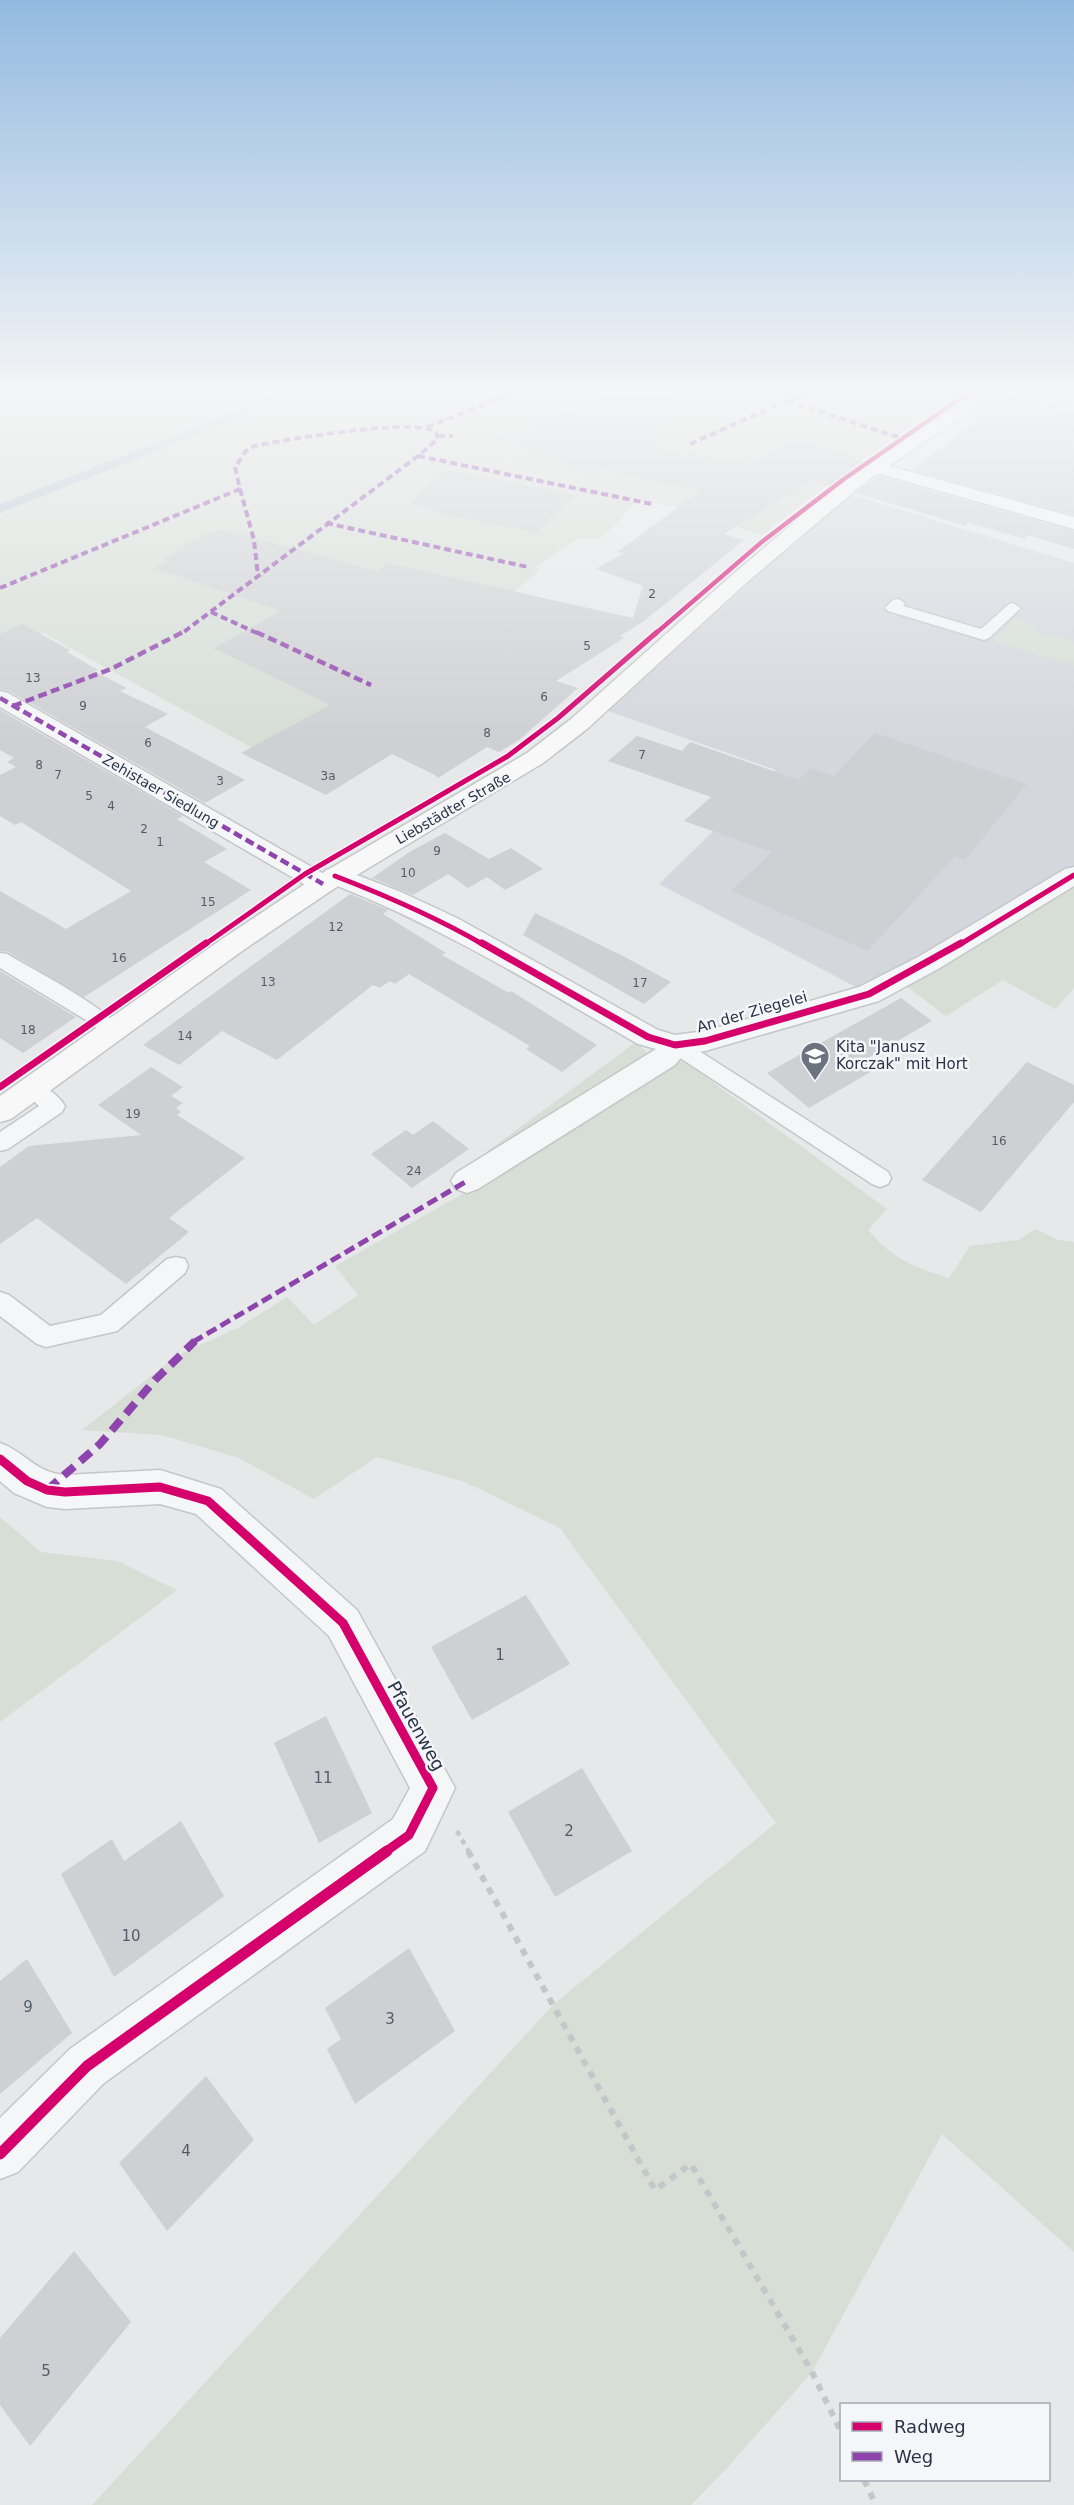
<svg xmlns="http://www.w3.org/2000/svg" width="1074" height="2505" viewBox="0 0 1074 2505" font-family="'DejaVu Sans',sans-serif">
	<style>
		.built { fill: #d4d7dd }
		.green { fill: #d6ded6 }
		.water { fill: #b4c4d5 }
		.building { fill: #ced0d3 }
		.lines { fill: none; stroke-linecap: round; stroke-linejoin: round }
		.service-casing { stroke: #c4c6c8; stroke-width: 3 }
		.minor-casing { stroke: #c4c6c8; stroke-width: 3 }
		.secondary-casing { stroke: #c4c6c8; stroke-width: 3 }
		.path-far1 { stroke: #c5c6ca; stroke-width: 4.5; stroke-dasharray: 5 5; stroke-linecap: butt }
		.path { stroke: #c5c6ca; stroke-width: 6; stroke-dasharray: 7 7; stroke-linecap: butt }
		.service { fill: #f5f6f7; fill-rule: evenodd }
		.minor { fill: #f5f6f7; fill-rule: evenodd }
		.secondary { fill: #f8f8f8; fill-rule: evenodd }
		.quiet-far3 { stroke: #8e44ad; stroke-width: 4; stroke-dasharray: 7 4; stroke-linecap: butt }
		.quiet-far2 { stroke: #8e44ad; stroke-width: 4.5; stroke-dasharray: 9 4.5; stroke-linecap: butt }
		.quiet-far1 { stroke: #8e44ad; stroke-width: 5; stroke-dasharray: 11 5; stroke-linecap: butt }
		.quiet { stroke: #8e44ad; stroke-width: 8; stroke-dasharray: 14 8; stroke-linecap: butt }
		.cycleway-far4-casing { stroke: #f4f6f9; stroke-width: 7 }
		.cycleway-far3-casing { stroke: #f4f6f9; stroke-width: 8 }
		.cycleway-far2-casing { stroke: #f4f6f9; stroke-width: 10 }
		.cycleway-far1-casing { stroke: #f4f6f9; stroke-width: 13 }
		.cycleway-casing { stroke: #f4f6f9; stroke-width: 15 }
		.cycleway-far4 { stroke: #d6006c; stroke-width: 4.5 }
		.cycleway-far3 { stroke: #d6006c; stroke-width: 5 }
		.cycleway-far2 { stroke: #d6006c; stroke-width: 7 }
		.cycleway-far1 { stroke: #d6006c; stroke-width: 9 }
		.cycleway { stroke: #d6006c; stroke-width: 11 }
		.labels { text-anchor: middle; stroke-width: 5; stroke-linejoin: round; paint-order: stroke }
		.number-label { font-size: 12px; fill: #545c69 }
		.far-street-label { font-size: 14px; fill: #2b3445; stroke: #f4f6f9 }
		.street-label { font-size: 15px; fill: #2b3445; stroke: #f4f6f9 }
		.poi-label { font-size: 15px; fill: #2b3445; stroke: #f4f6f9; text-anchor: start }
		.near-number-label { font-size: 15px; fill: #545c69 }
		.near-street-label { font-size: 18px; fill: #2b3445; stroke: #f4f6f9 }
	</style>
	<rect width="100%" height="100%" fill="#e6e8ea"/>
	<polygon class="built" points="852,495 1074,563 1074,866 920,957 858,988 659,884 776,770 608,711 792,544"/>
	<g class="green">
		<polygon points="0,391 288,391 0,504"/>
		<path d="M 308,391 L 964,391 L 841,474 L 762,535 L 676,507 L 639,500 C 625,512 614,530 598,538 C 592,541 586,537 579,539 C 563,545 549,558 536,568 L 540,570 L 502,602 L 278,762 L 43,633 L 0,653 L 0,513 Z"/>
		<polygon points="1015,618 1038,628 1038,632 1069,640 1074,645 1074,666 993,641"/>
		<polygon points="1074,887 1074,988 1055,1009 1003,980 946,1016 905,985 930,975"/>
		<polygon points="636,1042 649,1055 493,1155 484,1154"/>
		<path d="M 672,1060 L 685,1062 L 887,1209 L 868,1230 C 894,1260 912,1266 949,1278 L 970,1246 L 1019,1240 L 1035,1229 L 1058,1240 L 1074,1242 L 1074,2252 L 942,2134 L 812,2372 L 727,2468 L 691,2505 L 92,2505 L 554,2004 L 776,1823 L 560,1528 L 465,1482 L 377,1457 L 314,1499 L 239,1458 L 162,1435 L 82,1430 L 178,1355 L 238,1328 L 287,1297 L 314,1325 L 358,1295 L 335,1266 L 459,1196 Z"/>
		<polygon points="0,1517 41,1552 117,1561 177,1590 0,1722"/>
	</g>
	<polygon class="water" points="288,391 308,391 0,513 0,504"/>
	<g class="building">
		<polygon points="624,391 693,391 647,413 665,420 652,449 748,464 799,439 866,463 834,487 812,480 724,534 744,540 644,621 620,636 624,638 556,681 578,688 519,740 499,752 487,747 438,778 435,775 392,754 326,795 241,753 330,705 214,648 281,611 154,568 168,561 163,559 188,547 183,545 219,529 378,571 387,563 633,618 643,586 596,569 624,553 617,552 702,490 602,470 595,476 499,439"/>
		<polygon points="1009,394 1074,412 1074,515 912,470"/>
		<polygon points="446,470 576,495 537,532 448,516 410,502"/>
		<polygon points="878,476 1074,531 1074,549 1028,535 1024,539 967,522 966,526 856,493"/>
		<polygon points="22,624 70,650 67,652 98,670 94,671 127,688 120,691 168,714 145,727 245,780 205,803 9,691 0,689 0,634"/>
		<polygon points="0,710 183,816 177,819 227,849 204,862 251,890 84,997 8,952 0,951 0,891 66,929 131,891 21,822 15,825 0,816 0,775 16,767 7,762 14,758 0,750"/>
		<polygon points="875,733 1027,784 965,860 955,856 868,951 731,891 772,852 684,821 711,797 608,761 637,736 682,751 690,742 799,780 810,768 834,776"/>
		<polygon points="445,833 489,859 511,848 543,869 505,890 487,877 468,888 448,874 413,895 372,878 411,851"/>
		<polygon points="350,894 388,910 383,914 446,953 442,955 509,993 511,991 597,1045 562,1072 526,1049 530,1046 409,974 395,984 390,981 380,988 373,985 277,1060 222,1031 179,1065 143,1045"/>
		<polygon points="535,913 625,957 671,982 644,1004 523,935"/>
		<polygon points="0,971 76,1017 23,1053 0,1038"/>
		<polygon points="901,998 932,1021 868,1058 879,1067 809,1108 767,1073"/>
		<polygon points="1027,1062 1074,1085 1074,1102 981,1212 922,1180"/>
		<polygon points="151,1067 183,1087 171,1096 183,1103 176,1108 181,1112 177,1115 245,1158 169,1218 189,1232 126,1284 37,1218 0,1244 0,1167 29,1146 141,1135 98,1105"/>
		<polygon points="433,1121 469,1149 412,1188 371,1154 406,1130 413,1135"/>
		<polygon points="526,1595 570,1664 472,1720 431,1647"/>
		<polygon points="326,1716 372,1813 319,1843 274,1743"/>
		<polygon points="582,1768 632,1851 555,1897 508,1812"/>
		<polygon points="181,1821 224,1896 114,1977 61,1874 112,1839 124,1861"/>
		<polygon points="409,1948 455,2031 355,2104 327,2049 341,2039 325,2008"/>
		<polygon points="27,1959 72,2033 0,2094 0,1981"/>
		<polygon points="206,2076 254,2140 167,2231 119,2163"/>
		<polygon points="74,2251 131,2322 30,2446 0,2405 0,2338"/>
	</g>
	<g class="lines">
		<g class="service-casing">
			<g id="service">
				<polygon points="898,599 905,603 903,606 981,629 1008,605 1013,603 1021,608 989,638 984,640 888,611 885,608 893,600"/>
				<path d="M 0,953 L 7,954 C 34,970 108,1008 122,1031 L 119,1036 L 112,1038 L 105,1036 L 91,1023 L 0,968 Z"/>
				<polygon points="675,1038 682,1040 888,1172 891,1178 888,1184 880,1187 872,1184 668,1050 664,1045 668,1040"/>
				<path d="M 31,1080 C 43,1084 59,1095 65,1106 L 62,1112 L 8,1149 L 0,1151 L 0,1132 L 39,1106 L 20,1088 L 23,1083 Z"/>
				<polygon points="176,1257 185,1259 188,1266 185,1273 117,1331 46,1347 37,1344 0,1316 0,1292 9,1295 50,1326 101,1315 167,1259"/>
			</g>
		</g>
		<g class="minor-casing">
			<g id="minor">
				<polygon points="876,462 1074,517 1074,529 870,471 867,467 870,463"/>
				<path d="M 0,691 L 8,693 L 324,874 L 326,870 L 335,868 L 344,870 L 401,892 L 457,918 L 658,1030 L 675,1035 L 705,1031 L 859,987 L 918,957 L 1065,869 L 1074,867 L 1074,886 L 938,969 L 879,1001 L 705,1051 L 684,1054 L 675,1065 L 478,1189 L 467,1193 L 456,1189 L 451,1181 L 456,1173 L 656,1049 L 638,1044 C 539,987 442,927 335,885 L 332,890 L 323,892 L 314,890 L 0,707 Z"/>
				<path d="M 0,1443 C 27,1453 34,1472 65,1475 L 160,1470 L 221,1489 L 357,1610 L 455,1788 L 425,1851 L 104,2083 L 18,2172 L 0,2179 L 0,2118 L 70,2049 L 393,1819 L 410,1788 L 329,1636 L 196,1514 L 160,1504 L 65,1509 L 47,1507 L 14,1493 L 0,1481 Z"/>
			</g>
		</g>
		<g class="secondary-casing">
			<polygon id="secondary" points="981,391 1000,391 871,478 832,510 745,584 587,729 543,763 332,890 242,951 11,1119 0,1122 0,1096 222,939 314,878 527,753 571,719 731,576 818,502 859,470"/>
		</g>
		<polyline class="path-far1" points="457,1831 469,1852"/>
		<g class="path">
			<polyline points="468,1851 655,2190 691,2164 812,2372 842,2434"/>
			<polyline points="864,2480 876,2505"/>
		</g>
		<use href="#service" class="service"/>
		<use href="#minor" class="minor"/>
		<use href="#secondary" class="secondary"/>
		<g class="quiet-far3">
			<polyline points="787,401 901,438"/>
			<polyline points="427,427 520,391"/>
			<polyline points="438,436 453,436"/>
			<polyline points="690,444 809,391"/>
			<polyline points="418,456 652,504"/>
			<polyline points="240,489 254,540 258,576"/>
			<polyline points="326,523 528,567"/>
			<path d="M 0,588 L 240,489 L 235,467 L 246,451 L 254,446 C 281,440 419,417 436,432 L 438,439 L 418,456 L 181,634"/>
			<polyline points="211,612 259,634"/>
		</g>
		<g class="quiet-far2">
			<polyline points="256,632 371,685"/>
			<polyline points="0,698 323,884"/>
			<polyline points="13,706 111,669 183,632"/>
		</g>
		<polyline class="quiet-far1" points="193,1342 467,1181"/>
		<polyline class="quiet" points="47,1490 100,1444 155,1380 195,1341"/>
		<g class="cycleway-far4-casing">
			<polyline id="cycleway-far4" points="655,634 763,541 844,479 971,391"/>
		</g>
		<g class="cycleway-far3-casing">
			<g id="cycleway-far3">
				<path d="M 335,876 C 387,896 436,917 484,945"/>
				<polyline points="204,945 305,874 508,756 558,718 657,632"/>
				<polyline points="959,945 1074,875"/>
			</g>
		</g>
		<g class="cycleway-far2-casing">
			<g id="cycleway-far2">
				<polyline points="482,943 648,1037 675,1045 705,1041 869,994 961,943"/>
				<polyline points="0,1087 206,943"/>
			</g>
		</g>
		<g class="cycleway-far1-casing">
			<polyline id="cycleway-far1" points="0,1459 27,1481 47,1490 65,1492 160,1487 208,1501 343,1623 433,1788 409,1835 385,1852"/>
		</g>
		<g class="cycleway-casing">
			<polyline id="cycleway" points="0,2154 87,2066 387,1851"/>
		</g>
		<use href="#cycleway-far4" class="cycleway-far4"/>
		<use href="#cycleway-far3" class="cycleway-far3"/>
		<use href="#cycleway-far2" class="cycleway-far2"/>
		<use href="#cycleway-far1" class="cycleway-far1"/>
		<use href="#cycleway" class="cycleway"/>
	</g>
	<linearGradient id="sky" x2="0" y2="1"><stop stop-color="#93bae0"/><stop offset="0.53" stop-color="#f4f5f6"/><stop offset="1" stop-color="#f4f5f6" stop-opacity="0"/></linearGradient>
	<rect width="1074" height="741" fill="url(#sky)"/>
	<defs>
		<g id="school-pin" transform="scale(1.5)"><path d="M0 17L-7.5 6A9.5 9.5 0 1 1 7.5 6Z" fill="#6c737f" stroke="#f4f6f9"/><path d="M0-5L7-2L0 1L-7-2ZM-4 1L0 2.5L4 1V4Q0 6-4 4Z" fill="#fff"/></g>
	</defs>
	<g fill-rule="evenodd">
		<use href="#school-pin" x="815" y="1056"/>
	</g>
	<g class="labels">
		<g class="number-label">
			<text x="652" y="598">2</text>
			<text x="587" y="650">5</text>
			<text x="33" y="682">13</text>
			<text x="544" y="701">6</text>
			<text x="83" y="710">9</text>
			<text x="487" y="737">8</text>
			<text x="148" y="747">6</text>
			<text x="642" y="759">7</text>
			<text x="39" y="769">8</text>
			<text x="58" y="779">7</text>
			<text x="328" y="780">3a</text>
			<text x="220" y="785">3</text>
			<text x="89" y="800">5</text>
			<text x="111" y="810">4</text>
			<text x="144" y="833">2</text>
			<text x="160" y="846">1</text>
			<text x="437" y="855">9</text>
			<text x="408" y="877">10</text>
			<text x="208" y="906">15</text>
			<text x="336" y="931">12</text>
			<text x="119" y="962">16</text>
			<text x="268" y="986">13</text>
			<text x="640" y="987">17</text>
			<text x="28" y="1034">18</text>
			<text x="185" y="1040">14</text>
			<text x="133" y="1118">19</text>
			<text x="999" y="1145">16</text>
			<text x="414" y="1175">24</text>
		</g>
		<g class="far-street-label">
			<text transform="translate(161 791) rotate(30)" y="5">Zehistaer Siedlung</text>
			<text transform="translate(453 808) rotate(-30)" y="5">Liebstädter Straße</text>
		</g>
		<g class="street-label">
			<text transform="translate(752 1012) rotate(-16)" y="5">An der Ziegelei</text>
		</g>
		<g class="poi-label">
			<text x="836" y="1052">Kita "Janusz<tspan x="836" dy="17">Korczak" mit Hort</tspan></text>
		</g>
		<g class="near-number-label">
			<text x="500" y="1660">1</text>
			<text x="323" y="1783">11</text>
			<text x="569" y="1836">2</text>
			<text x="131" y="1941">10</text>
			<text x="28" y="2012">9</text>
			<text x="390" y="2024">3</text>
			<text x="186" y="2156">4</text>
			<text x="46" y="2376">5</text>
		</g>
		<g class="near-street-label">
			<text transform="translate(416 1726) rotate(61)" y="6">Pfauenweg</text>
		</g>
	</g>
	<rect x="840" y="2403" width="210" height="78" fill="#f4f6f9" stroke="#a4a8b1" stroke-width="1.5"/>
	<rect x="852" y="2422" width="30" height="9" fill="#d6006c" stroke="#a4a8b1" stroke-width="1.5"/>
	<text x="894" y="2433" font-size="18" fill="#2b3445">Radweg</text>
	<rect x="852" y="2452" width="30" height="9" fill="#8e44ad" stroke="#a4a8b1" stroke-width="1.5"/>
	<text x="894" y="2463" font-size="18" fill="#2b3445">Weg</text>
</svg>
